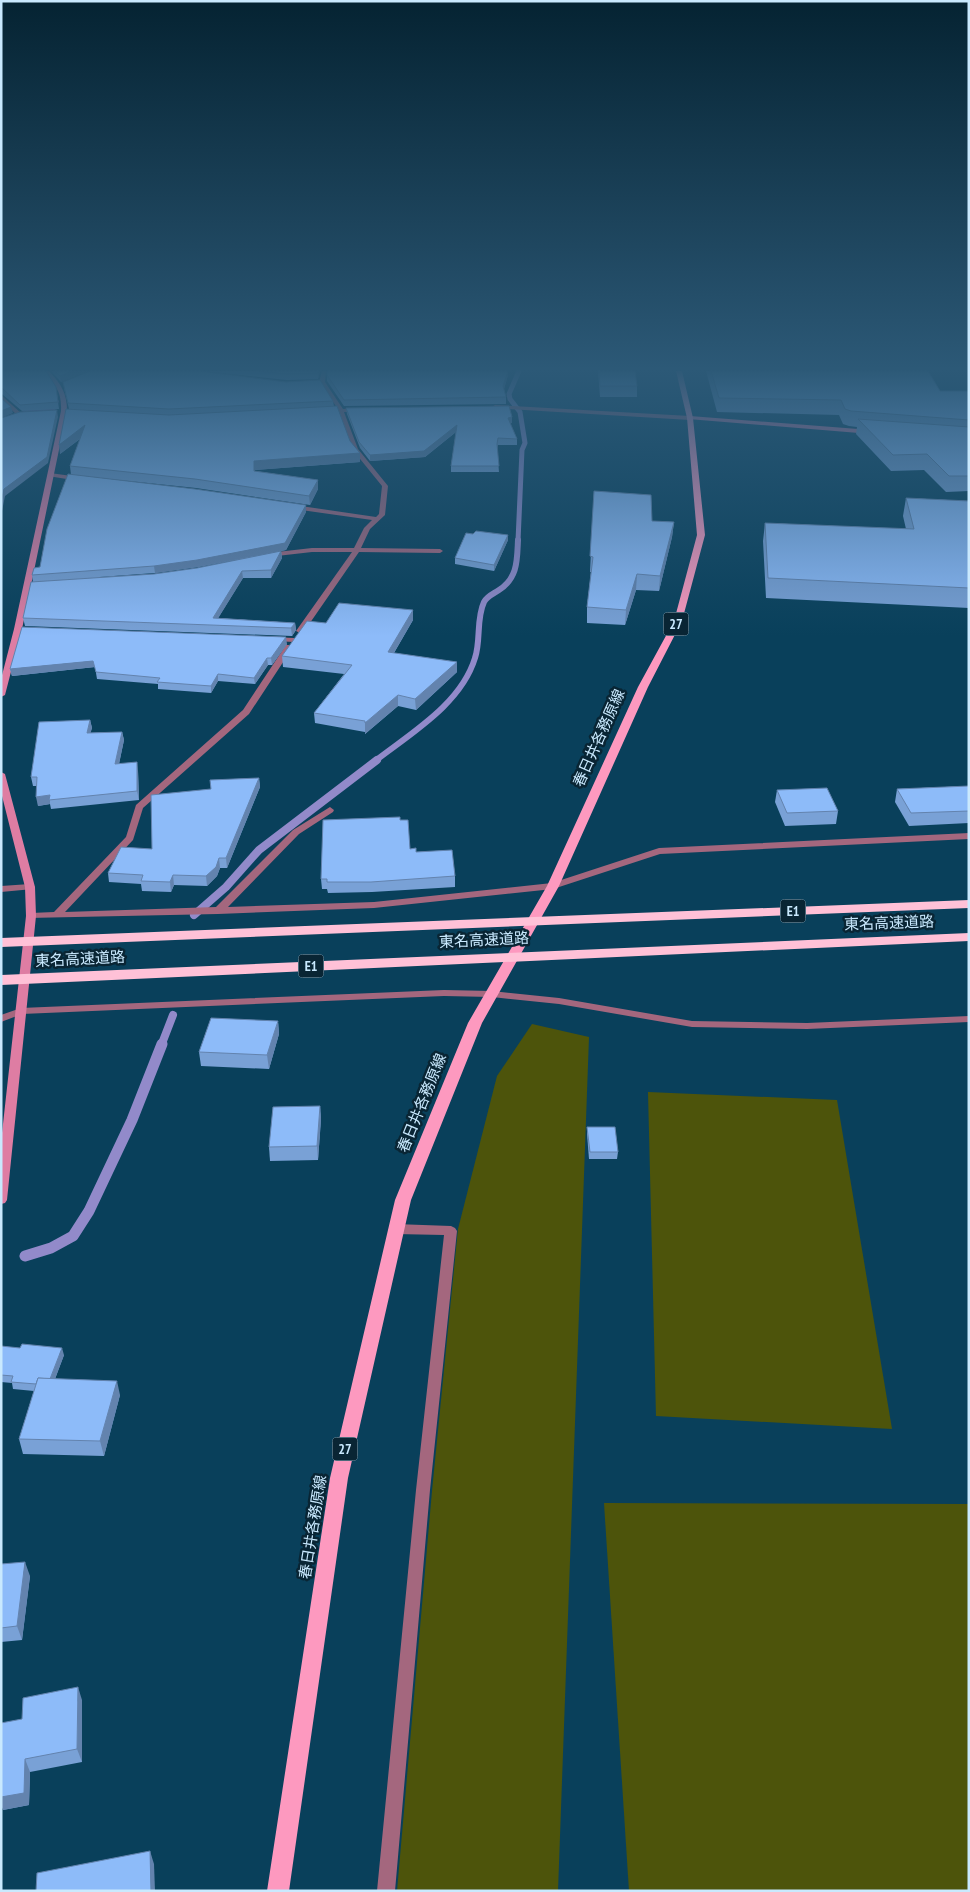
<svg xmlns="http://www.w3.org/2000/svg" width="970" height="1892" viewBox="0 0 970 1892" font-family="'PT Sans Narrow','Noto Sans JP',sans-serif">
	<style>
		.green { fill: #4d540b }
		.lines { fill: none; stroke-linecap: round; stroke-linejoin: round }
		.stream-far3 { stroke: #928aca; stroke-width: 5 }
		.stream-far2 { stroke: #928aca; stroke-width: 6 }
		.stream-far1 { stroke: #928aca; stroke-width: 8 }
		.stream { stroke: #928aca; stroke-width: 11 }
		.river { fill: #7a61b4; fill-rule: evenodd }
		.street { fill: #a4677e; fill-rule: evenodd }
		.secondary { fill: #de7da3; fill-rule: evenodd }
		.primary { fill: #fd99bf; fill-rule: evenodd }
		.highway { fill: #ffc1d7; fill-rule: evenodd }
		.wall { fill: #79a1d6; fill-rule: evenodd }
		.shaded-wall { fill: #6383ae }
		.building { fill: #8dbbf9; stroke: #6383ae }
		.labels { text-anchor: middle; stroke-width: 5; stroke-linejoin: round; paint-order: stroke }
		.shield { fill: #092534; stroke: #8faec1; stroke-width: 1 }
		.shield-label { font-size: 14px; font-weight: bold; fill: #c9e9fe }
		.street-label { font-size: 15px; fill: #c9e9fe; stroke: #092534 }
	</style>
	<rect width="100%" height="100%" fill="#09405b"/>
	<g class="green">
		<polygon points="532,1024 589,1037 558,1891 397,1891 432,1491 458,1229 497,1076"/>
		<polygon points="648,1092 837,1100 892,1429 656,1416"/>
		<polygon points="604,1503 969,1504 969,1891 629,1891"/>
	</g>
	<g class="lines">
		<polyline class="stream-far3" points="518,541 522,450 525,443 520,412 510,399 509,394 519,371"/>
		<path class="stream-far2" d="M 375,761 C 411,733 461,704 475,658 C 481,640 476,619 484,602 C 487,596 493,594 499,590 C 518,578 517,560 518,540"/>
		<g class="stream-far1">
			<polyline points="194,915 226,887 259,850 377,760"/>
			<polyline points="161,1046 173,1015"/>
		</g>
		<polyline class="stream" points="25,1256 51,1248 73,1236 89,1211 132,1120 162,1044"/>
		<path class="river" d="M 2,371 L 30,371 L 59,401 C 52,426 24,437 1,443 L 1,423 L 24,411 L 30,403 L 10,385 Z"/>
		<g class="street">
			<polygon points="322,371 326,371 325,382 343,409 358,408 361,410 358,412 344,412 358,449 388,486 385,515 370,529 361,548 440,549 443,551 440,553 359,552 303,633 300,633 296,631 352,552 312,552 268,557 265,555 268,553 312,548 354,548 364,528 372,520 294,509 291,507 294,505 376,517 379,514 382,486 352,449 339,412 325,413 322,411 338,409 319,382"/>
			<polygon points="1,395 22,414 22,416 18,416 1,400"/>
			<polygon points="495,405 690,416 693,418 690,420 493,408 492,407"/>
			<polygon points="50,473 79,477 82,479 79,481 48,476 48,474"/>
			<polygon points="271,637 294,638 298,640 294,642 274,641 271,641"/>
			<polygon points="286,645 289,645 293,647 249,714 143,808 133,840 65,912 216,907 293,830 330,807 334,810 333,812 299,834 228,907 374,902 552,883 659,848 969,833 969,839 660,854 553,889 374,908 218,914 28,918 26,916 28,914 31,913 54,912 126,837 136,805 243,710"/>
			<polygon points="30,884 35,887 33,889 1,892 1,886"/>
			<polygon points="444,990 492,991 559,998 692,1021 807,1023 969,1016 969,1022 807,1029 692,1027 559,1004 492,997 444,996 22,1014 1,1022 1,1015 21,1008"/>
			<polygon points="395,1224 451,1226 455,1228 457,1231 430,1490 395,1891 377,1891 416,1490 444,1235 395,1234 391,1232 389,1229 391,1226"/>
		</g>
		<g class="secondary">
			<path d="M 44,371 L 49,371 C 61,384 67,393 67,411 L 22,629 L 5,695 L 1,697 L 1,679 L 14,629 L 61,411 C 62,390 55,386 44,371 Z"/>
			<polygon points="690,416 871,430 874,432 871,434 688,419 688,417"/>
			<polygon points="1,772 5,774 35,887 36,916 7,1200 5,1203 1,1204 1,1142 26,916 25,887 1,792"/>
		</g>
		<polygon class="primary" points="676,371 682,371 693,418 705,535 682,621 648,687 559,886 482,1023 411,1200 348,1478 289,1891 267,1891 330,1478 395,1200 468,1023 547,886 638,687 674,621 697,535 687,418"/>
		<g class="highway">
			<polygon points="969,900 969,908 1,947 1,938"/>
			<polygon points="969,933 969,941 1,985 1,975"/>
		</g>
	</g>
	<g class="wall">
		<polygon points="1,371 56,387 59,409 22,411 2,394 1,394"/>
		<polygon points="51,371 88,371 61,382"/>
		<polygon points="203,371 320,371 318,379 287,380"/>
		<polygon points="327,371 508,371 508,375 504,389 506,397 506,404 344,406 327,381"/>
		<polygon points="598,371 635,371 637,386 637,397 600,397"/>
		<polygon points="706,371 928,371 940,391 969,391 969,491 946,492 924,470 891,471 856,434 857,427 849,426 843,424 839,415 717,412"/>
		<polygon points="64,388 333,401 334,406 360,462 255,470 255,471 318,480 318,489 310,505 196,488 71,475 70,466 80,439 60,454 69,409"/>
		<polygon points="346,408 512,417 512,423 510,423 517,439 517,445 498,445 497,448 499,472 451,472 451,466 456,432 425,457 370,461 360,448 347,414"/>
		<polygon points="594,491 652,521 674,522 672,537 659,591 636,590 625,625 587,623 587,607 591,572 590,572"/>
		<polygon points="906,498 969,501 969,608 766,598 763,541 765,523 906,529 903,516"/>
		<path d="M 306,512 L 286,550 L 281,551 L 282,558 L 271,578 L 243,578 L 218,618 L 295,623 L 296,630 L 292,636 L 25,626 L 23,618 L 33,582 L 32,575 L 40,567 ZM 246,558 L 197,568 L 154,574 L 100,577 L 155,573 L 198,567 Z"/>
		<polygon points="508,535 508,540 494,571 455,564 455,558"/>
		<polygon points="413,610 413,620 394,653 457,662 457,672 416,710 398,706 365,734 365,732 315,723 314,713 344,674 283,667 282,656 326,623"/>
		<polygon points="287,644 272,665 268,665 255,684 218,681 211,693 158,689 158,684 97,679 95,667 12,676 10,669"/>
		<polygon points="90,720 92,728 90,733 122,732 124,740 119,764 138,771 139,800 51,809 50,804 38,806 37,786 33,786 31,777"/>
		<polygon points="259,778 260,787 227,868 220,868 217,876 207,886 174,885 171,892 142,891 141,884 109,882 108,873 152,849 211,789"/>
		<polygon points="969,786 969,823 909,826 895,802 897,789"/>
		<polygon points="777,790 838,811 836,824 785,826 775,802"/>
		<polygon points="400,820 410,849 455,876 455,887 372,892 328,893 327,889 322,889 321,879"/>
		<polygon points="278,1021 279,1034 269,1069 201,1066 199,1052"/>
		<polygon points="320,1106 321,1119 318,1160 270,1161 269,1147"/>
		<polygon points="587,1127 618,1152 617,1159 589,1159 587,1134"/>
		<polygon points="1,1346 64,1355 55,1379 120,1395 104,1456 23,1454 19,1439 34,1391 13,1389 12,1383 1,1382"/>
		<polygon points="1,1564 30,1576 22,1640 1,1642"/>
		<polygon points="82,1700 82,1762 30,1772 29,1805 3,1810 22,1719"/>
	</g>
	<g class="shaded-wall">
		<polygon points="72,371 88,371 61,382 60,376"/>
		<polygon points="319,371 320,371 318,379 318,373"/>
		<polygon points="508,371 508,375 503,392 503,386"/>
		<polygon points="11,407 13,413 1,418 1,411"/>
		<polygon points="57,410 58,417 48,463 5,496 1,516 1,502 4,489"/>
		<polygon points="512,417 512,423 508,424 508,418"/>
		<polygon points="85,425 86,434 60,454 59,445"/>
		<polygon points="457,425 457,431 425,457 370,461 370,455"/>
		<polygon points="360,453 360,462 255,470 254,480 254,461"/>
		<polygon points="318,480 318,489 310,505 309,496"/>
		<polygon points="306,505 306,512 286,550 281,551 282,558 271,578 271,570 281,551 198,567 155,573 154,566"/>
		<polygon points="674,522 672,537 659,591 660,576"/>
		<polygon points="508,535 508,540 494,571 494,565"/>
		<polygon points="242,571 243,578 214,625 213,618"/>
		<polygon points="637,574 636,590 625,625 626,610"/>
		<polygon points="413,610 413,620 388,663 388,652"/>
		<polygon points="295,623 296,630 292,636 291,628"/>
		<polygon points="286,637 287,644 272,665 271,658"/>
		<polygon points="267,658 268,665 255,684 254,678"/>
		<polygon points="93,661 95,667 12,676 10,669"/>
		<polygon points="457,662 457,672 416,710 415,699"/>
		<polygon points="218,674 218,681 211,693 211,686"/>
		<polygon points="398,695 398,706 365,734 365,723"/>
		<polygon points="90,720 92,728 88,742 87,733"/>
		<polygon points="122,732 124,740 117,773 115,764"/>
		<polygon points="137,762 138,771 139,800 137,791"/>
		<polygon points="259,778 260,787 227,868 226,858"/>
		<polygon points="50,795 50,804 38,806 36,797"/>
		<polygon points="219,858 220,868 217,876 207,886 206,876"/>
		<polygon points="173,875 174,885 171,892 170,882"/>
		<polygon points="278,1021 279,1034 269,1069 267,1055"/>
		<polygon points="320,1106 321,1119 318,1160 317,1146"/>
		<polygon points="62,1348 64,1355 50,1392 48,1385"/>
		<polygon points="117,1381 120,1395 104,1456 100,1441"/>
		<polygon points="25,1562 30,1576 22,1640 17,1626"/>
		<polygon points="78,1687 82,1700 82,1762 77,1749"/>
		<polygon points="25,1759 30,1772 29,1805 3,1810 1,1805 1,1797"/>
		<polygon points="150,1851 154,1864 155,1891 151,1891"/>
	</g>
	<g class="building">
		<polygon points="1,371 46,371 56,387 58,402 20,405 1,387"/>
		<polygon points="55,371 72,371 60,376"/>
		<polygon points="90,371 200,371 286,382 320,380 333,401 169,409 68,403 63,382"/>
		<polygon points="258,371 319,371 318,373 287,374"/>
		<polygon points="327,371 508,371 503,386 506,397 344,400 327,375"/>
		<polygon points="599,371 635,371 637,386 600,386"/>
		<polygon points="711,371 928,371 940,391 969,391 969,420 851,411 845,409 841,400 719,398"/>
		<polygon points="1,398 11,407 1,411"/>
		<polygon points="337,406 350,441 360,453 254,461 254,471 318,480 309,496 195,479 70,466 85,425 59,445 66,409 169,415"/>
		<polygon points="509,406 512,417 508,418 517,439 498,438 497,444 499,466 451,466 457,425 424,451 370,455 359,442 346,408"/>
		<polygon points="57,410 47,457 4,489 1,502 1,418 20,412"/>
		<polygon points="858,419 969,427 969,476 949,476 927,454 893,455"/>
		<polygon points="68,474 195,489 306,505 285,543 197,560 154,566 32,575 34,568 40,567 47,529"/>
		<polygon points="594,491 651,495 652,521 674,522 660,576 637,574 626,610 587,607 593,557 590,556"/>
		<polygon points="906,498 969,501 969,588 768,578 765,523 914,529"/>
		<polygon points="476,531 508,535 494,565 455,558 466,533 473,534"/>
		<polygon points="281,551 271,570 242,571 213,618 295,623 291,628 23,618 31,582 154,574 197,568"/>
		<polygon points="339,603 413,610 388,652 457,662 415,699 398,695 365,723 365,721 314,713 352,665 282,656 307,621 326,623"/>
		<polygon points="22,627 286,637 271,658 267,658 254,678 218,674 211,686 157,682 160,678 96,672 93,661 10,669"/>
		<polygon points="90,720 87,733 122,732 115,764 137,762 137,791 49,800 50,795 36,797 37,777 31,777 39,722"/>
		<polygon points="259,778 226,858 219,858 216,867 206,876 173,875 170,882 141,881 143,875 108,873 121,847 152,849 151,795 211,789 210,780"/>
		<polygon points="969,786 969,811 911,813 897,789"/>
		<polygon points="827,788 838,811 787,813 777,790"/>
		<polygon points="400,817 400,820 408,820 410,849 416,848 416,852 452,850 455,876 371,882 327,882 327,879 321,879 323,820"/>
		<polygon points="211,1018 278,1021 267,1055 199,1052"/>
		<polygon points="320,1106 317,1146 269,1147 273,1107"/>
		<polygon points="587,1127 615,1127 618,1152 590,1152"/>
		<polygon points="22,1344 62,1348 50,1379 38,1378 36,1384 11,1382 13,1376 1,1375 1,1346 20,1348"/>
		<polygon points="38,1378 117,1381 100,1441 19,1439"/>
		<polygon points="25,1562 17,1626 1,1628 1,1564"/>
		<polygon points="78,1687 77,1749 25,1759 24,1793 1,1797 1,1723 22,1719 23,1698"/>
		<polygon points="150,1851 151,1891 36,1891 37,1873"/>
	</g>
	<linearGradient id="sky" x2="0" y2="1"><stop stop-color="#052332"/><stop offset="0.58" stop-color="#2c5977"/><stop offset="1" stop-color="#2c5977" stop-opacity="0"/></linearGradient>
	<rect width="970" height="636" fill="url(#sky)"/>
	<g class="labels">
		<g class="shield">
			<rect x="663.5" y="612.5" width="25" height="23" rx="4"/>
			<rect x="780.5" y="899.5" width="25" height="23" rx="4"/>
			<rect x="298.5" y="954.5" width="25" height="23" rx="4"/>
			<rect x="332.5" y="1437.5" width="25" height="23" rx="4"/>
		</g>
		<g class="shield-label">
			<text x="676" y="629">27</text>
			<text x="793" y="916">E1</text>
			<text x="311" y="971">E1</text>
			<text x="345" y="1454">27</text>
		</g>
		<g class="street-label">
			<text transform="translate(599 738) rotate(-66)" y="5">春日井各務原線</text>
			<text transform="translate(889 923) rotate(-2)" y="5">東名高速道路</text>
			<text transform="translate(484 940) rotate(-3)" y="5">東名高速道路</text>
			<text transform="translate(80 959) rotate(-3)" y="5">東名高速道路</text>
			<text transform="translate(422 1103) rotate(-68)" y="5">春日井各務原線</text>
			<text transform="translate(313 1527) rotate(-81)" y="5">春日井各務原線</text>
		</g>
	</g>
	<rect width="970" height="1892" fill="none" stroke="#c9e9fe" stroke-width="5"/>
</svg>
